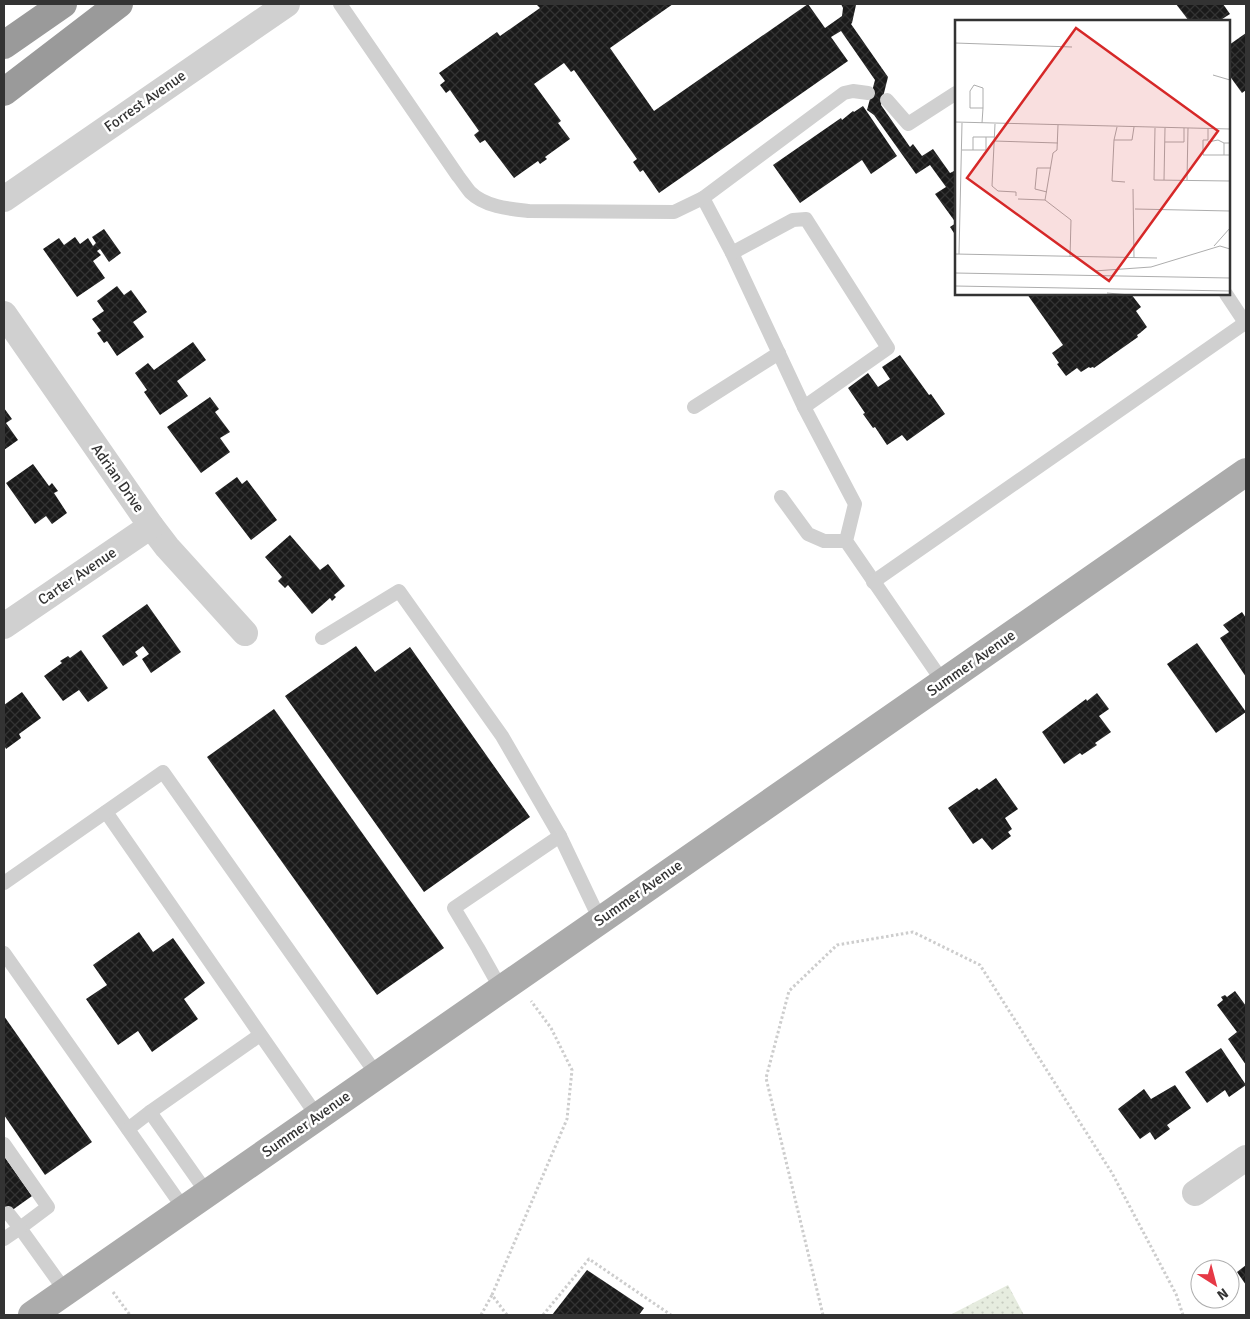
<svg xmlns="http://www.w3.org/2000/svg" width="1250" height="1319" viewBox="0 0 1250 1319" font-family="Signika,sans-serif">
	<style>
		.park { fill: url(#park-dots) }
		.building { fill: url(#building-cross-hatch) }
		.lines { fill: none; stroke-linecap: round; stroke-linejoin: round }
		.path { stroke: #cdcdcd; stroke-width: 3; stroke-dasharray: 2.5 2.5; stroke-linecap: butt }
		.service { stroke: #d0d0d0; stroke-width: 14 }
		.minor { stroke: #d0d0d0; stroke-width: 26 }
		.primary { stroke: #ababab; stroke-width: 28 }
		.motorway { stroke: #9a9a9a; stroke-width: 28 }
		.labels { text-anchor: middle; stroke-width: 5; stroke-linejoin: round; paint-order: stroke }
		.street-label { font-size: 15px; fill: #333; stroke: #fff }
		.inset-road { fill: none; stroke: #adadad; stroke-width: 1 }
		.view { fill: #d62828; fill-opacity: 0.15; stroke: #d62828; stroke-width: 2.5 }
		.inset-edge { fill: none; stroke: #333; stroke-width: 2.5 }
	</style>
	<defs>
		<pattern id="park-dots" width="8" height="8" patternUnits="userSpaceOnUse" patternTransform="scale(1.25)"><rect width="8" height="8" fill="#e6ecdf"/><path d="M2 2h.1M6 6h.1" fill="none" stroke="#c6cbc0" stroke-width="1.8" stroke-linecap="round"/></pattern>
		<pattern id="building-cross-hatch" width="8" height="8" patternUnits="userSpaceOnUse" patternTransform="scale(1.25)"><rect width="8" height="8" fill="#1a1a1a"/><path d="M0 0l8 8M0 8l8-8" fill="none" stroke="#333"/></pattern>
	</defs>
	<rect width="100%" height="100%" fill="#fff"/>
	<polygon class="park" points="1008,1285 1024,1315 950,1315"/>
	<g class="building">
		<polygon points="536,4 673,4 610,48 654,111 808,4 825,28 842,16 843,8 841,4 855,4 856,5 852,23 851,24 888,77 881,105 910,147 913,144 922,156 933,149 950,173 956,170 956,236 950,227 956,223 935,194 946,187 930,165 916,174 874,115 867,110 875,80 841,31 831,37 848,61 659,193 643,170 640,172 633,162 637,159 574,70 571,72 564,63 534,84 561,121 558,123 570,139 545,157 547,159 540,164 538,161 514,178 485,140 480,143 474,135 479,131 450,90 446,93 440,85 445,81 439,73 497,32 500,36 540,8"/>
		<polygon points="1176,4 1223,4 1230,14 1219,21 1189,21"/>
		<polygon points="1246,33 1246,90 1242,93 1229,75 1229,45"/>
		<polygon points="863,106 897,156 871,174 862,160 800,203 773,165 841,118 842,120 853,111 854,112"/>
		<polygon points="104,229 121,253 109,262 100,249 97,251 101,255 93,261 105,278 77,297 43,249 59,238 64,245 75,237 80,244 88,238 93,246 96,243 92,237"/>
		<polygon points="117,286 124,295 131,290 147,312 133,322 144,337 117,356 107,341 104,343 97,333 101,331 92,319 104,311 97,301"/>
		<polygon points="1027,294 1131,294 1141,307 1136,311 1147,327 1140,333 1137,335 1138,337 1094,368 1093,367 1090,368 1089,367 1081,372 1077,368 1066,376 1057,364 1059,363 1052,353 1063,345"/>
		<polygon points="193,342 206,360 177,381 188,396 160,415 144,392 147,390 135,373 148,363 154,370"/>
		<polygon points="900,355 929,395 931,394 945,414 907,441 902,435 887,445 875,427 873,428 863,414 865,413 848,388 868,373 878,387 890,379 882,367"/>
		<polygon points="210,397 219,409 215,412 230,432 220,438 230,452 201,473 167,427"/>
		<polygon points="4,408 12,419 6,423 18,440 4,450"/>
		<polygon points="33,464 49,486 52,483 58,491 54,493 67,513 52,524 46,516 35,524 6,483"/>
		<polygon points="237,477 242,484 247,480 277,520 251,540 215,493"/>
		<polygon points="290,535 320,570 328,564 345,586 334,595 336,597 332,601 330,598 312,614 288,585 285,588 278,581 282,577 265,557"/>
		<polygon points="147,604 181,652 151,673 142,659 149,654 143,646 135,652 138,656 123,666 102,636"/>
		<polygon points="1242,612 1246,618 1246,677 1220,638 1229,632 1223,625"/>
		<polygon points="1197,643 1246,712 1216,733 1167,664"/>
		<polygon points="356,646 375,672 410,647 530,817 424,892 285,696"/>
		<polygon points="81,650 108,688 88,702 79,690 63,701 44,676 62,663 60,661 68,656 70,658"/>
		<polygon points="22,692 41,718 19,734 21,738 6,749 4,745 4,705"/>
		<polygon points="1097,693 1109,709 1099,716 1111,732 1095,743 1097,745 1082,755 1080,753 1064,764 1042,732 1086,699 1087,701"/>
		<polygon points="274,709 444,948 377,995 207,757"/>
		<polygon points="996,778 1018,809 1005,818 1012,829 1008,832 1011,836 992,850 982,838 973,844 948,808 977,788 979,790"/>
		<polygon points="139,932 153,952 173,938 205,983 184,999 198,1019 152,1052 138,1031 118,1045 86,999 107,985 93,965"/>
		<polygon points="1235,991 1246,1006 1246,1065 1228,1039 1237,1032 1217,1005 1223,1000 1221,997 1225,995 1227,997"/>
		<polygon points="4,1016 92,1142 45,1175 4,1115"/>
		<polygon points="1221,1048 1246,1085 1229,1097 1225,1090 1207,1103 1185,1072"/>
		<polygon points="1175,1085 1191,1108 1167,1125 1170,1129 1155,1140 1150,1132 1140,1139 1118,1109 1144,1089 1151,1099"/>
		<polygon points="4,1156 32,1196 4,1216"/>
		<polygon points="1246,1265 1246,1285 1237,1272"/>
		<polygon points="587,1270 644,1308 639,1315 552,1315"/>
	</g>
	<g class="lines">
		<g class="path">
			<polyline points="113,1292 130,1315"/>
			<polyline points="481,1315 492,1295"/>
			<polyline points="507,1315 492,1295 567,1119 572,1070 551,1028 531,1001"/>
			<polyline points="543,1315 589,1259 671,1315"/>
			<polyline points="823,1315 766,1078 789,991 837,945 913,932 980,965 1112,1173 1176,1294 1183,1315"/>
		</g>
		<g class="service">
			<path d="M 340,4 L 458,176 C 462,181 466,187 470,192 C 485,207 510,209 529,211 L 674,212 L 703,198 L 732,253 L 804,407 L 855,504 L 846,541 L 943,682"/>
			<polyline points="887,100 908,124 956,93"/>
			<polyline points="703,198 844,93 853,91 868,93"/>
			<polyline points="732,253 793,220 806,219 888,348 804,407"/>
			<polyline points="1226,294 1246,324"/>
			<polyline points="694,407 779,353"/>
			<polyline points="781,497 808,534 824,541 846,541"/>
			<polyline points="873,582 1245,323"/>
			<polyline points="322,638 399,591 502,736 560,836"/>
			<polyline points="106,812 317,1116"/>
			<polyline points="4,883 163,772 377,1075"/>
			<polyline points="4,953 184,1209"/>
			<polyline points="501,989 478,948 454,908 560,836 600,920"/>
			<polyline points="128,1129 150,1112"/>
			<polyline points="4,1144 48,1207 20,1228 66,1292"/>
			<polyline points="207,1193 150,1112 260,1035"/>
			<polyline points="4,1239 20,1228 8,1213"/>
		</g>
		<g class="minor">
			<polyline points="4,199 287,4"/>
			<polyline points="4,314 151,526 167,547 245,633"/>
			<polyline points="4,626 151,526"/>
			<polyline points="1195,1193 1246,1158"/>
		</g>
		<polyline class="primary" points="32,1315 1246,472"/>
		<g class="motorway">
			<polyline points="4,45 63,4"/>
			<polyline points="4,92 119,4"/>
		</g>
	</g>
	<g class="labels">
		<g class="street-label">
			<text transform="translate(145 101) rotate(-35)" y="5">Forrest Avenue</text>
			<text transform="translate(118 478) rotate(55)" y="5">Adrian Drive</text>
			<text transform="translate(77 576) rotate(-34)" y="5">Carter Avenue</text>
			<text transform="translate(971 663) rotate(-35)" y="5">Summer Avenue</text>
			<text transform="translate(638 893) rotate(-35)" y="5">Summer Avenue</text>
			<text transform="translate(306 1124) rotate(-35)" y="5">Summer Avenue</text>
		</g>
	</g>
	<g transform="translate(955 20)">
		<rect width="275" height="275" fill="#fff"/>
		<path class="inset-road" d="M 0,23 L 117,27M 258,55 L 275,60M 0,102 L 275,109M 27,103 L 28,88 L 28,68 L 19,65 L 15,71 L 15,88 L 28,88M 40,104 L 37,166 L 43,171 L 61,172 L 61,176M 103,105 L 102,130 L 98,133 L 90,180 L 116,200 L 115,237M 162,107 L 159,120 L 177,120 L 179,107M 200,108 L 199,160 L 275,161M 253,109 L 253,120 L 248,120 L 248,135 L 275,135M 159,120 L 157,161 L 170,162M 39,121 L 103,123M 210,122 L 229,122 L 229,108M 253,122 L 263,120 L 269,123M 7,130 L 31,130 L 31,117M 18,130 L 18,117 L 39,117M 269,135 L 269,123 L 275,123M 209,160 L 210,108M 232,160 L 233,108M 178,169 L 179,238M 92,172 L 80,169 L 82,148 L 96,148M 63,179 L 90,180M 180,189 L 275,191M 259,226 L 275,208M 0,234 L 202,238M 4,234 L 7,103M 139,251 L 196,247 L 265,226 L 275,229M 0,253 L 275,258M 0,266 L 275,271M 152,273 L 175,275"/>
		<path class="view" d="M 121,8 L 263,111 L 154,261 L 12,158 Z"/>
		<rect width="275" height="275" class="inset-edge"/>
	</g>
	<rect width="1250" height="1319" fill="none" stroke="#333333" stroke-width="10"/>
	<g transform="translate(1215 1284) rotate(144)"><circle r="24" fill="#ffffff" stroke="#adadad"/>
	<path d="M0-4L9 19L0 12L-9 19Z" fill="#e63946"/>
	<text y="-8" font-size="14" font-weight="bold" text-anchor="middle" fill="#333333">N</text>
	</g>
</svg>
